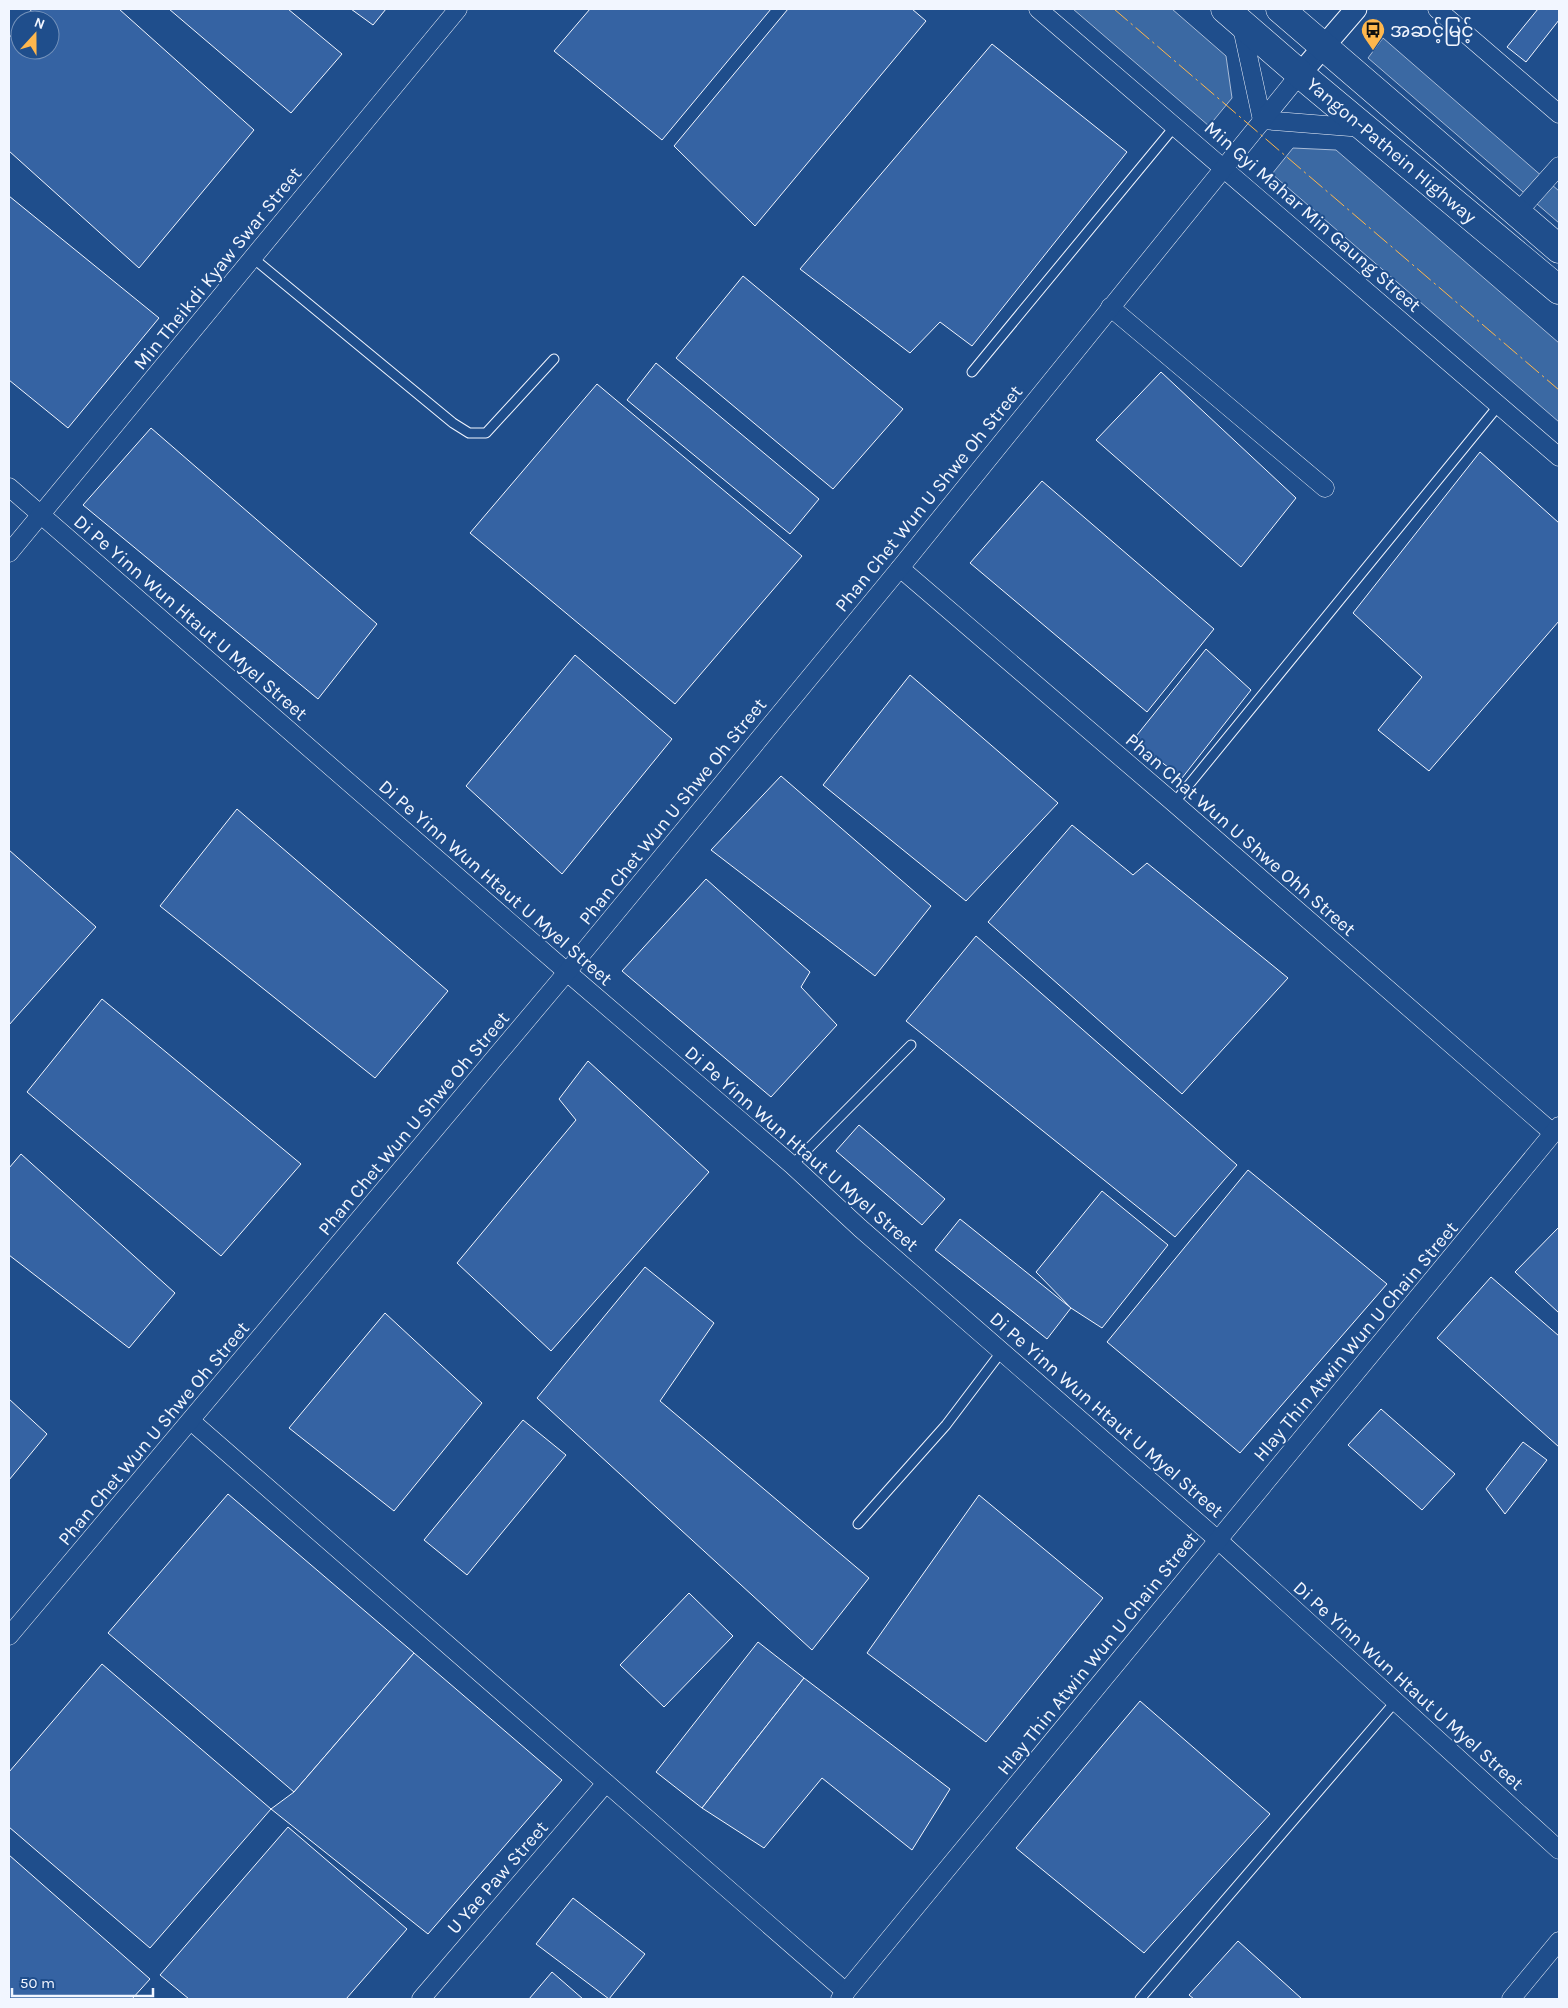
<svg xmlns="http://www.w3.org/2000/svg" width="1568" height="2008" viewBox="0 0 1568 2008" font-family="Karla,'Noto Sans Myanmar',sans-serif">
	<style>
		.water { fill: #3b69a3; stroke: #a8bbd7 }
		.building { fill: #3563a3; stroke: #f2f6ff }
		.lines { fill: none; stroke-linecap: round; stroke-linejoin: round }
		.service-casing { stroke: #f2f6ff; stroke-width: 11 }
		.minor-casing { stroke: #f2f6ff; stroke-width: 19 }
		.tertiary-casing { stroke: #f2f6ff; stroke-width: 23 }
		.primary-casing { stroke: #f2f6ff; stroke-width: 29 }
		.service { stroke: #1f4e8c; stroke-width: 9 }
		.minor { stroke: #1f4e8c; stroke-width: 18 }
		.tertiary { stroke: #1f4e8c; stroke-width: 21 }
		.primary { stroke: #1f4e8c; stroke-width: 28 }
		.power { stroke: #ffb74d; stroke-width: 1; stroke-dasharray: 18 4 2.5 4; stroke-linecap: butt }
		.labels { text-anchor: middle; stroke-width: 4; stroke-linejoin: round; paint-order: stroke }
		.poi-label { font-size: 19px; fill: #f2f6ff; stroke: #1f4e8c; text-anchor: start }
		.street-label { font-size: 19px; fill: #f2f6ff; stroke: #1f4e8c }
	</style>
	<rect width="100%" height="100%" fill="#1f4e8c"/>
	<g class="water">
		<polygon points="1073,9 1172,9 1226,56 1232,98 1209,126"/>
		<polygon points="1383,38 1559,191 1559,223 1368,58"/>
		<polygon points="1293,148 1336,150 1559,343 1559,422 1272,174"/>
	</g>
	<g class="building">
		<polygon points="32,9 119,9 254,130 139,268 9,151 9,38 20,24 20,50 50,50 50,20 23,20"/>
		<polygon points="169,9 288,9 342,54 291,113"/>
		<polygon points="351,9 386,9 373,25"/>
		<polygon points="590,9 771,9 662,140 554,51"/>
		<polygon points="788,9 912,9 926,21 755,226 674,146"/>
		<polygon points="1538,9 1559,9 1559,20 1526,62 1507,47"/>
		<polygon points="992,44 1127,152 972,346 940,322 910,353 800,269"/>
		<polygon points="9,196 159,318 68,428 9,380"/>
		<polygon points="743,276 903,409 833,489 676,358"/>
		<polygon points="656,363 819,499 790,534 627,400"/>
		<polygon points="1161,372 1296,498 1241,567 1096,440"/>
		<polygon points="597,384 802,556 675,704 470,533"/>
		<polygon points="151,428 377,624 318,699 83,505"/>
		<polygon points="1480,452 1559,523 1559,621 1429,771 1378,730 1422,677 1353,613"/>
		<polygon points="1042,481 1214,629 1147,712 970,563"/>
		<polygon points="1206,649 1251,690 1182,778 1133,740"/>
		<polygon points="575,655 672,739 562,874 466,786"/>
		<polygon points="910,675 1058,803 966,901 823,785"/>
		<polygon points="781,776 931,906 875,976 711,850"/>
		<polygon points="237,809 448,991 375,1078 160,906"/>
		<polygon points="1072,825 1133,875 1147,863 1288,978 1182,1094 988,922"/>
		<polygon points="9,850 96,927 9,1025"/>
		<polygon points="706,879 810,972 801,987 837,1025 771,1097 622,971"/>
		<polygon points="976,936 1237,1165 1175,1237 906,1021"/>
		<polygon points="102,999 301,1164 221,1256 27,1092"/>
		<polygon points="588,1061 709,1172 551,1351 457,1263 576,1120 559,1099"/>
		<polygon points="859,1125 945,1199 922,1225 836,1151"/>
		<polygon points="21,1154 175,1293 129,1348 9,1255 9,1168"/>
		<polygon points="1248,1170 1387,1284 1240,1453 1107,1342"/>
		<polygon points="1102,1191 1168,1245 1102,1328 1071,1308 1036,1272"/>
		<polygon points="960,1219 1071,1308 1047,1339 935,1250"/>
		<polygon points="1559,1227 1559,1313 1515,1272"/>
		<polygon points="645,1267 714,1323 660,1401 869,1578 812,1650 537,1398"/>
		<polygon points="1491,1277 1559,1336 1559,1447 1437,1338"/>
		<polygon points="385,1313 482,1403 394,1511 289,1428"/>
		<polygon points="9,1399 47,1434 9,1480"/>
		<polygon points="1381,1409 1455,1474 1422,1510 1348,1445"/>
		<polygon points="523,1420 566,1455 467,1575 424,1540"/>
		<polygon points="1523,1442 1547,1460 1505,1514 1486,1489"/>
		<polygon points="228,1494 414,1653 294,1792 108,1633"/>
		<polygon points="979,1495 1103,1598 986,1742 867,1653"/>
		<polygon points="689,1593 733,1636 664,1707 620,1665"/>
		<polygon points="758,1642 804,1678 702,1808 656,1772"/>
		<polygon points="414,1653 562,1780 428,1934 271,1809 294,1792"/>
		<polygon points="102,1664 271,1809 150,1948 9,1827 9,1772"/>
		<polygon points="804,1678 950,1789 912,1850 822,1778 764,1848 702,1808"/>
		<polygon points="1140,1701 1270,1814 1144,1953 1016,1848"/>
		<polygon points="288,1827 407,1929 346,1999 189,1999 160,1975"/>
		<polygon points="9,1855 150,1979 132,1999 9,1999"/>
		<polygon points="573,1898 645,1954 609,1999 536,1944"/>
		<polygon points="1238,1941 1302,1999 1194,1999 1189,1995"/>
		<polygon points="552,1972 583,1999 529,1999"/>
	</g>
	<g class="lines">
		<g class="service-casing">
			<g id="service">
				<polyline points="253,258 453,423 469,433 486,433 554,359"/>
				<polyline points="972,372 1175,126"/>
				<polyline points="1174,803 1499,405"/>
				<polyline points="792,1165 911,1045"/>
				<polyline points="858,1524 946,1425 1002,1351"/>
				<polyline points="1140,1999 1396,1701"/>
			</g>
		</g>
		<g class="minor-casing">
			<g id="minor">
				<polyline points="1038,9 1559,457"/>
				<polyline points="1437,9 1559,114"/>
				<polyline points="1241,23 1262,120 1363,128"/>
				<polyline points="1517,213 1559,166"/>
				<polyline points="1110,307 1325,488"/>
				<polyline points="9,487 567,972 792,1165 860,1228 1218,1540 1559,1850"/>
				<polyline points="9,553 458,9"/>
				<polyline points="900,568 1174,803 1553,1133"/>
				<polyline points="191,1421 846,1992"/>
				<polyline points="9,1636 567,972 900,568 1300,74"/>
				<polyline points="421,1999 606,1783"/>
				<polyline points="840,1999 1559,1126"/>
				<polyline points="1511,1999 1559,1941"/>
			</g>
		</g>
		<g class="tertiary-casing">
			<polyline id="tertiary" points="1300,74 1356,9"/>
		</g>
		<g class="primary-casing">
			<g id="primary">
				<polyline points="1225,9 1300,74 1559,290"/>
				<polyline points="1280,9 1559,249"/>
			</g>
		</g>
		<use href="#service" class="service"/>
		<use href="#minor" class="minor"/>
		<use href="#tertiary" class="tertiary"/>
		<use href="#primary" class="primary"/>
		<polyline class="power" points="1114,9 1559,390"/>
	</g>
	<defs>
		<g id="bus-pin" transform="scale(1.25)"><path d="M0 17L-7.5 6A9.5 9.5 0 1 1 7.5 6Z" fill="#ffb74d" stroke="#1f4e8c"/><path d="M-5-6H5V4H4V6H2V4H-2V6H-4V4H-5ZM-3.5-4V0h7V-4ZM-3.5 1.2v1.5H-2V1.2ZM2 1.2v1.5H3.5V1.2Z" fill="#111"/></g>
	</defs>
	<g fill-rule="evenodd">
		<use href="#bus-pin" x="1373" y="30"/>
	</g>
	<g class="labels">
		<g class="poi-label">
			<text x="1390" y="37">အဆင့်မြင့်</text>
		</g>
		<g class="street-label">
			<text transform="translate(1392 150) rotate(40)" y="7">Yangon-Pathein Highway</text>
			<text transform="translate(1313 216) rotate(41)" y="7">Min Gyi Mahar Min Gaung Street</text>
			<text transform="translate(217 268) rotate(-51)" y="7">Min Theikdi Kyaw Swar Street</text>
			<text transform="translate(928 498) rotate(-51)" y="7">Phan Chet Wun U Shwe Oh Street</text>
			<text transform="translate(191 617) rotate(41)" y="7">Di Pe Yinn Wun Htaut U Myel Street</text>
			<text transform="translate(672 811) rotate(-51)" y="7">Phan Chet Wun U Shwe Oh Street</text>
			<text transform="translate(1241 834) rotate(41)" y="7">Phan Chat Wun U Shwe Ohh Street</text>
			<text transform="translate(496 882) rotate(41)" y="7">Di Pe Yinn Wun Htaut U Myel Street</text>
			<text transform="translate(413 1123) rotate(-50)" y="7">Phan Chet Wun U Shwe Oh Street</text>
			<text transform="translate(802 1148) rotate(41)" y="7">Di Pe Yinn Wun Htaut U Myel Street</text>
			<text transform="translate(1355 1341) rotate(-50)" y="7">Hlay Thin Atwin Wun U Chain Street</text>
			<text transform="translate(1107 1414) rotate(41)" y="7">Di Pe Yinn Wun Htaut U Myel Street</text>
			<text transform="translate(153 1433) rotate(-50)" y="7">Phan Chet Wun U Shwe Oh Street</text>
			<text transform="translate(1097 1653) rotate(-51)" y="7">Hlay Thin Atwin Wun U Chain Street</text>
			<text transform="translate(1409 1685) rotate(42)" y="7">Di Pe Yinn Wun Htaut U Myel Street</text>
			<text transform="translate(497 1877) rotate(-49)" y="7">U Yae Paw Street</text>
		</g>
	</g>
	<rect width="1568" height="2008" fill="none" stroke="#f2f6ff" stroke-width="20"/>
	<g transform="translate(35 35) rotate(21)"><circle r="24" fill="#1f4e8c" stroke="#7391ba"/>
	<path d="M0-4L9 19L0 12L-9 19Z" fill="#ffb74d"/>
	<text y="-8" font-size="14" font-weight="bold" text-anchor="middle" fill="#f2f6ff">N</text>
	</g>
	<path d="M12 1988v8h141v-8" fill="none" stroke="#f2f6ff" stroke-width="2.5"/>
	<text x="20" y="1988" font-size="15" fill="#f2f6ff" stroke="#1f4e8c" stroke-width="4" paint-order="stroke">50 m</text>
</svg>
